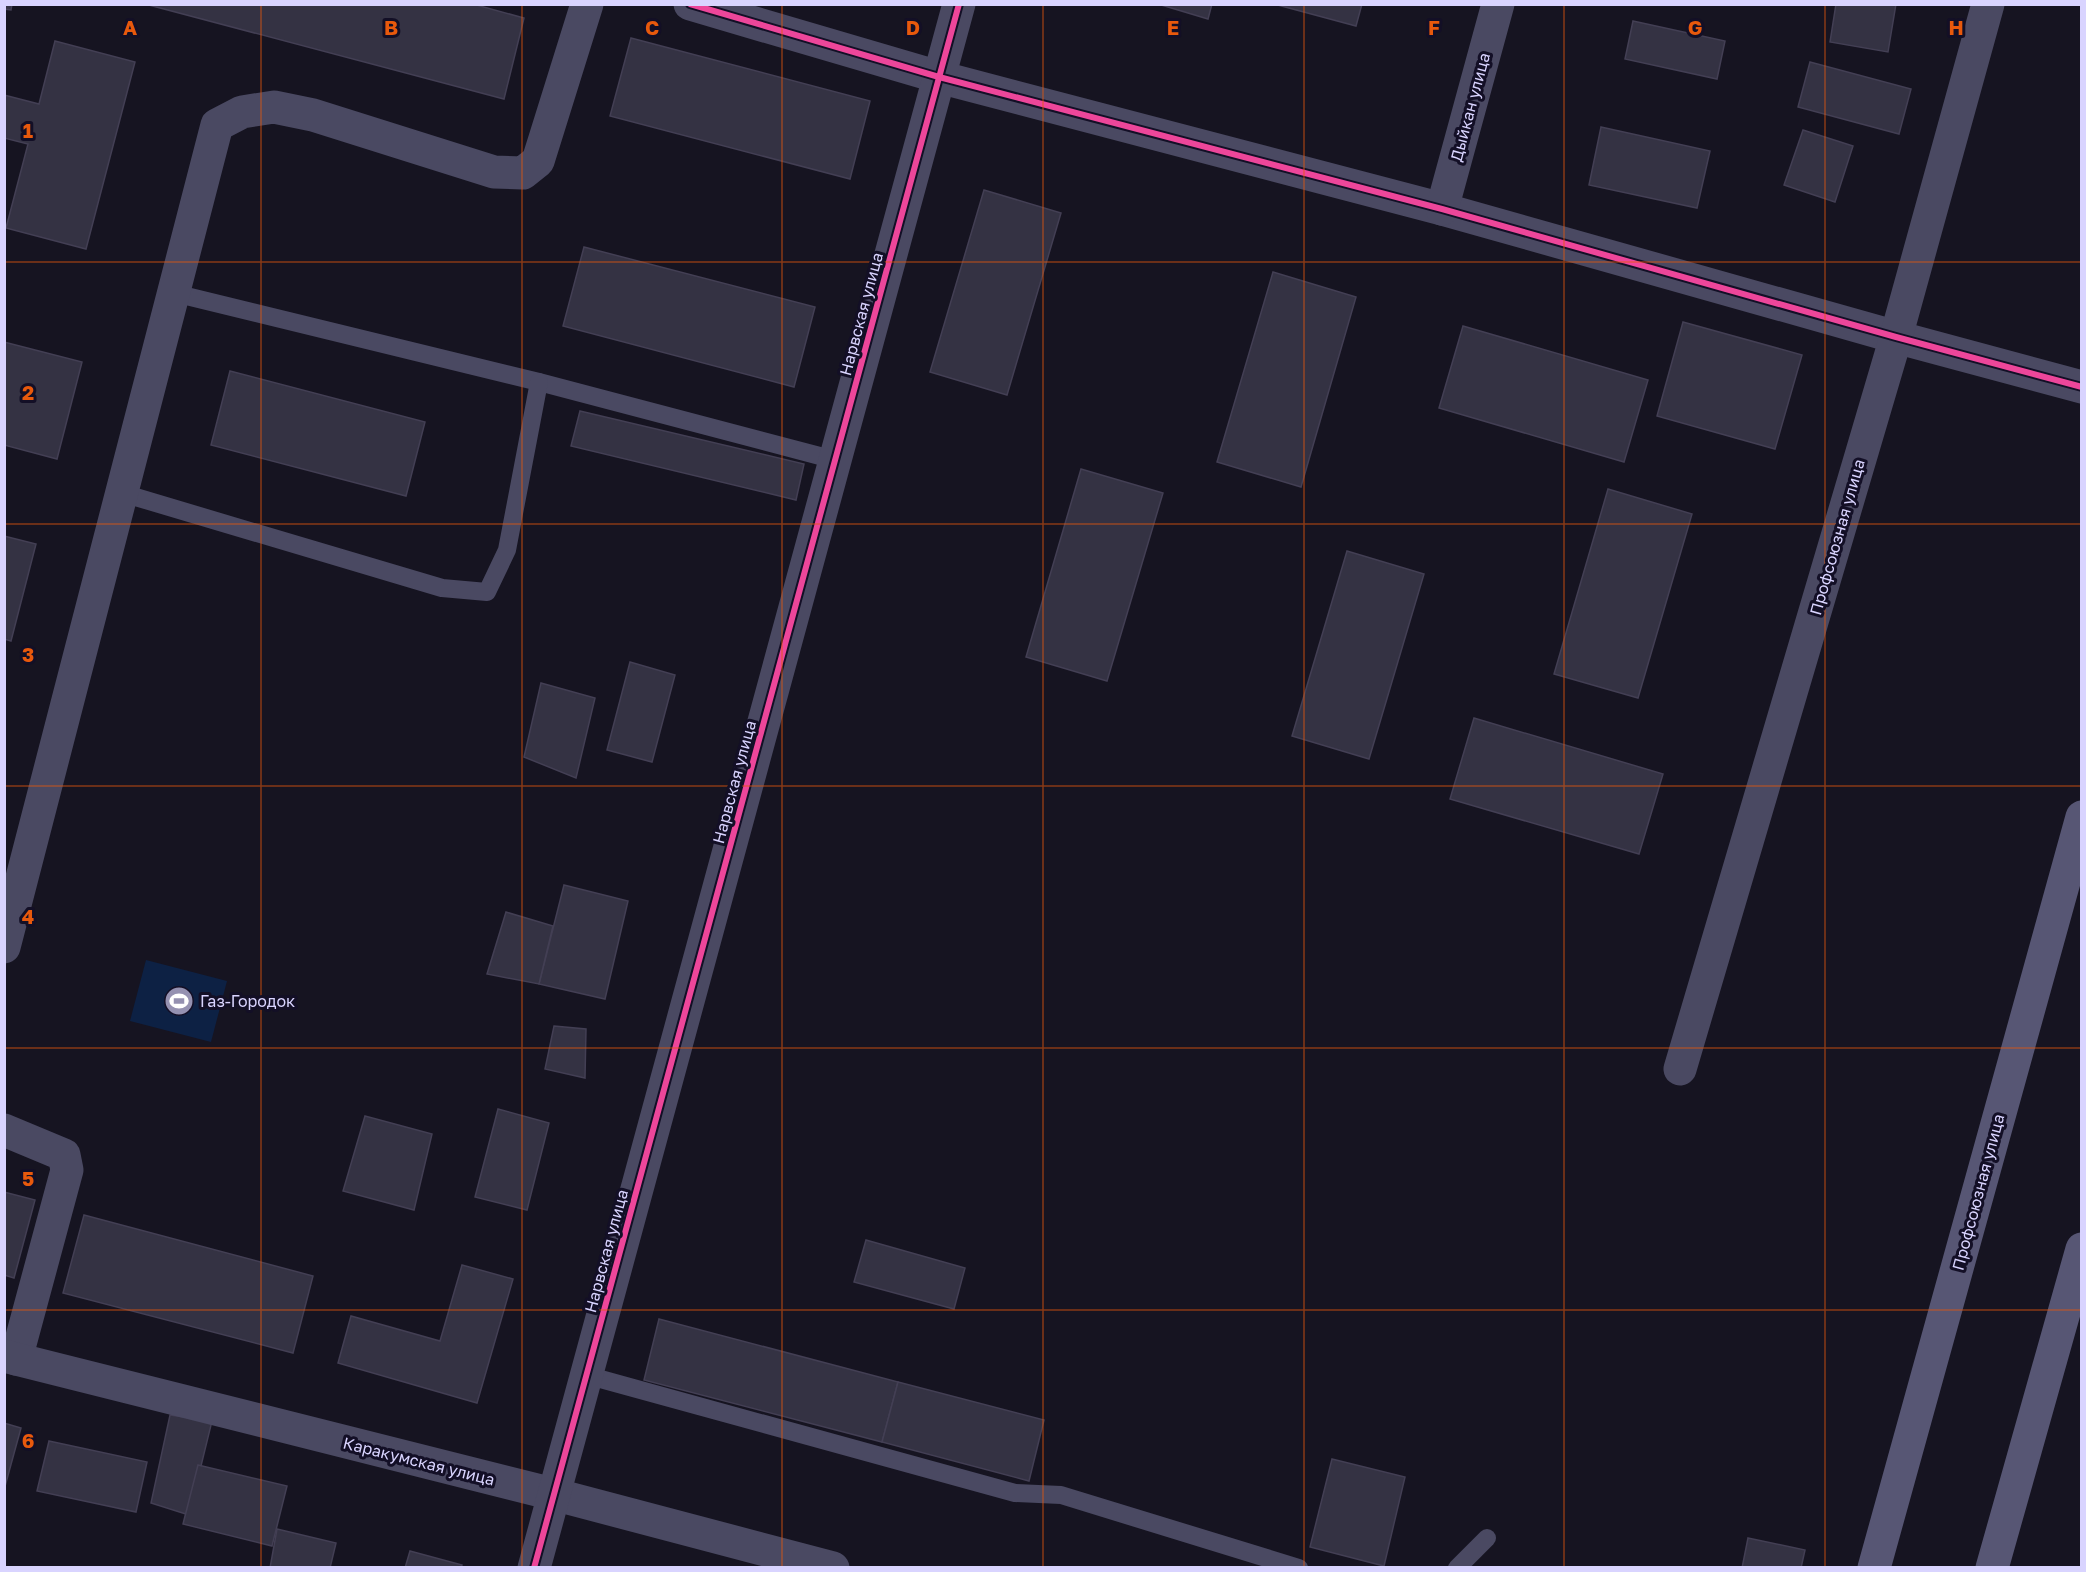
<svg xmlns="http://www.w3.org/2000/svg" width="2086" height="1572" viewBox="0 0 2086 1572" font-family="'Golos Text',sans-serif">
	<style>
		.water { fill: #0d2144 }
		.building { fill: #343243; stroke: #433f54; stroke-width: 1.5 }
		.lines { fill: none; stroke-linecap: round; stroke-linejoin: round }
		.lane { stroke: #4a4962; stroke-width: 18 }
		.street { stroke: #4a4962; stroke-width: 33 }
		.secondary { stroke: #575674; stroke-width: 33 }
		.cycleway-casing { stroke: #130f26; stroke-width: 10 }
		.cycleway { stroke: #ed469a; stroke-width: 6 }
		.grid { fill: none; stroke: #e8590c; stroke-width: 1.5; stroke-opacity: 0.55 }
		.labels { text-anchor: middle; stroke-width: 6; stroke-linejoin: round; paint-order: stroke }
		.street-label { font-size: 16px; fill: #d9d4ff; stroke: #130f26 }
		.poi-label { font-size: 16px; fill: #d9d4ff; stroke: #130f26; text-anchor: start }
		.grid-label { font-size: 20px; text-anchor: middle; font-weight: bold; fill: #e8590c; stroke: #130f26; stroke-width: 6; stroke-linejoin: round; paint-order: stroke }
	</style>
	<rect width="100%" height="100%" fill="#161421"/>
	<polygon class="water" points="146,960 227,981 211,1042 130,1021"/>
	<g class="building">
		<polygon points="4,4 12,4 11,10 4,9"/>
		<polygon points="145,4 473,4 524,18 504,99"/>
		<polygon points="1158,4 1212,4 1208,19"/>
		<polygon points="1274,4 1362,4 1356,26"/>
		<polygon points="1836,4 1896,4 1888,52 1830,42"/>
		<polygon points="1633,21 1725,41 1717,79 1625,59"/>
		<polygon points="631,38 870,101 850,179 610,116"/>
		<polygon points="55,41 135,62 86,249 6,228 28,144 4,138 4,95 39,104"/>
		<polygon points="1810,62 1911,89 1899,134 1798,107"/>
		<polygon points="1601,127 1710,151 1697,208 1589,185"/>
		<polygon points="1803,130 1853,146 1835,202 1784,185"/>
		<polygon points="984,190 1061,213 1007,395 930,372"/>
		<polygon points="584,247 815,307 794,387 563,326"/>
		<polygon points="1273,272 1356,297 1301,487 1217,462"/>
		<polygon points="1683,322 1802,355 1775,449 1657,416"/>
		<polygon points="1463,326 1648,380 1624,462 1439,408"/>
		<polygon points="4,342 82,362 57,459 4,445"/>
		<polygon points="230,371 425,422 406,496 211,445"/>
		<polygon points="580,411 804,464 796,500 571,446"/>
		<polygon points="1081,469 1163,493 1107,681 1026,657"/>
		<polygon points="1608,489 1692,514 1638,698 1554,674"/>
		<polygon points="4,536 36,544 11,641 4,639"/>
		<polygon points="1347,551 1424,574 1369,759 1292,736"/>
		<polygon points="630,662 675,675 652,762 607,750"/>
		<polygon points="541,683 595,698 576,778 524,757"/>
		<polygon points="1474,718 1663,774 1639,854 1450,799"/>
		<polygon points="564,885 628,901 605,999 539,984"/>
		<polygon points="506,912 553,926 539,984 487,974"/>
		<polygon points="554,1026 586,1029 585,1078 545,1069"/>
		<polygon points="498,1109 549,1123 527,1210 475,1197"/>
		<polygon points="365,1116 432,1134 414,1210 343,1191"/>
		<polygon points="4,1192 35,1200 14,1278 4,1275"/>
		<polygon points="84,1215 313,1276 293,1353 63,1293"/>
		<polygon points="866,1240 965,1268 954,1309 854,1282"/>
		<polygon points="462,1265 513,1279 477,1403 338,1363 351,1316 440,1341"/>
		<polygon points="659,1319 898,1382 882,1442 644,1380"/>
		<polygon points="898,1382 1044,1420 1029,1481 882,1442"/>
		<polygon points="170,1415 212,1421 189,1515 151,1503"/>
		<polygon points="4,1423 21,1428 4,1490"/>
		<polygon points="49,1441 147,1462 136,1512 37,1491"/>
		<polygon points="1332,1459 1405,1477 1384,1566 1310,1547"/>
		<polygon points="198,1465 287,1486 272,1546 183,1524"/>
		<polygon points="277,1529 336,1543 330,1568 270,1568"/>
		<polygon points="1748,1538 1805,1550 1801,1568 1742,1568"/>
		<polygon points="410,1551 462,1565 461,1568 405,1568"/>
	</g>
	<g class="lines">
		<g class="lane">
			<polyline points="174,293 539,382 835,460"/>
			<polyline points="122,493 442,588 487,592 507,550 539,382"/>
			<polyline points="586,1375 1015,1493 1061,1495 1299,1568"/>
			<polyline points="1457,1568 1487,1538"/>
		</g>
		<g class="street">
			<polyline points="690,4 939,77 1442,209 1896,337 2082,387"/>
			<polyline points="1442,209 1498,4"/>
			<polyline points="4,947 217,125 242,112 274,107 313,115 494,172 523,173 538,161 587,4"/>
			<polyline points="1680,1069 1896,337 1988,4"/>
			<polyline points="4,1130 64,1155 67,1170 16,1359"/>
			<polyline points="4,1356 553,1494 833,1568"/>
			<polyline points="534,1568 959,4"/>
		</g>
		<g class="secondary">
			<polyline points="1874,1568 2082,817"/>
			<polyline points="1992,1568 2082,1249"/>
		</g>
		<g class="cycleway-casing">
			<g id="cycleway">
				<polyline points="690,4 939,77 1442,209 1896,337 2082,387"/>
				<polyline points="534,1568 959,4"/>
			</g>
		</g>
		<use href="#cycleway" class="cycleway"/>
	</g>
	<path class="grid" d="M 261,4 L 261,1568M 522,4 L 522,1568M 782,4 L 782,1568M 1043,4 L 1043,1568M 1304,4 L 1304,1568M 1564,4 L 1564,1568M 1825,4 L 1825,1568M 4,262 L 2082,262M 4,524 L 2082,524M 4,786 L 2082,786M 4,1048 L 2082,1048M 4,1310 L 2082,1310"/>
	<defs>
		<g id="stadium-disc" transform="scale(1.5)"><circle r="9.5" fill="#9591b1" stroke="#130f26"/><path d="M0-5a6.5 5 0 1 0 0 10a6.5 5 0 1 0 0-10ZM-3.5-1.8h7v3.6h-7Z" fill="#fff"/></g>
	</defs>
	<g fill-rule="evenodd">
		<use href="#stadium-disc" x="179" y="1001"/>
	</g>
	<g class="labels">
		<g class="street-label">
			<text transform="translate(1470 107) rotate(-75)" y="6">Дыйкан улица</text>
			<text transform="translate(861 314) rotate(-75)" y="6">Нарвская улица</text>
			<text transform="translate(1837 537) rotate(-74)" y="6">Профсоюзная улица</text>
			<text transform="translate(734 782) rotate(-75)" y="6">Нарвская улица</text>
			<text transform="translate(1978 1192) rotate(-75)" y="6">Профсоюзная улица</text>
			<text transform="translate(606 1251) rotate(-75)" y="6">Нарвская улица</text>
			<text transform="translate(419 1461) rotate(14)" y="6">Каракумская улица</text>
		</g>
		<g class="poi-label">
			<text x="200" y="1007">Газ-Городок</text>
		</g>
	</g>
	<g class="grid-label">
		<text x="130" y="35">A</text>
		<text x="391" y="35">B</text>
		<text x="652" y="35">C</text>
		<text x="913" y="35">D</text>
		<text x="1173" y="35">E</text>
		<text x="1434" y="35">F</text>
		<text x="1695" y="35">G</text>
		<text x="1956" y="35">H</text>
		<text x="28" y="138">1</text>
		<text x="28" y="400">2</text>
		<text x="28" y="662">3</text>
		<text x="28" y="924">4</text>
		<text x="28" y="1186">5</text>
		<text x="28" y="1448">6</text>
	</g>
	<rect width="2086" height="1572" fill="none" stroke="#d9d4ff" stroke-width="12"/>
</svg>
